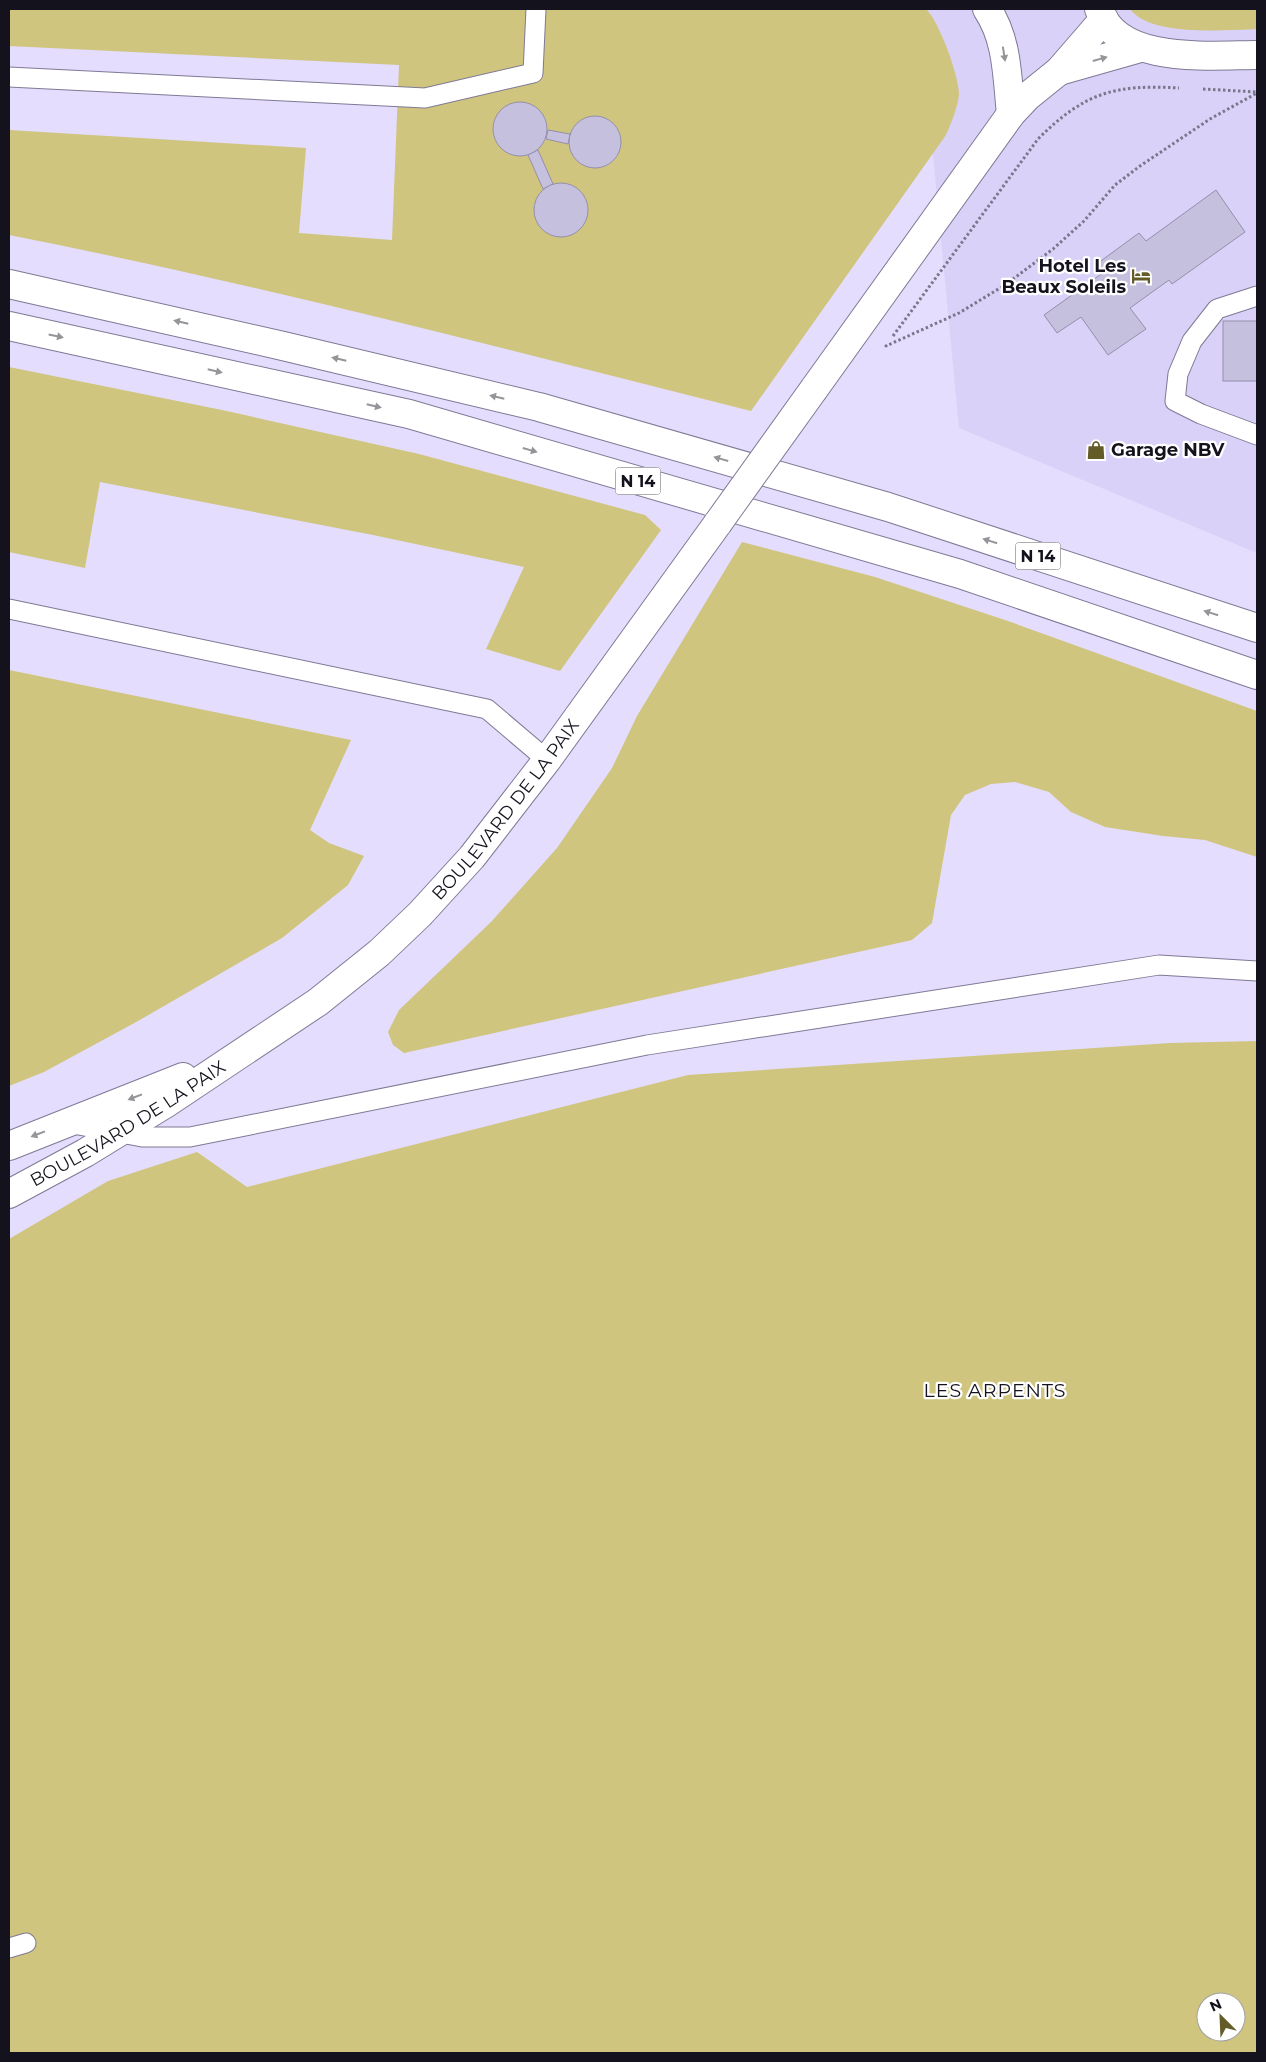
<svg xmlns="http://www.w3.org/2000/svg" width="1266" height="2062" viewBox="0 0 1266 2062" font-family="Montserrat,sans-serif">
	<style>
		.built { fill: #dad1f8 }
		.green { fill: #cfc57e; fill-rule: evenodd }
		.building { fill: #c6c0df; stroke: #958fac }
		.lines { fill: none; stroke-linecap: round; stroke-linejoin: round }
		.service-casing { stroke: #7f7995; stroke-width: 21 }
		.secondary-casing { stroke: #7f7995; stroke-width: 30 }
		.trunk-casing { stroke: #7f7995; stroke-width: 30 }
		.path { stroke: #7a768b; stroke-width: 3; stroke-dasharray: 2.5 2.5; stroke-linecap: butt }
		.service { stroke: #fff; stroke-width: 19 }
		.secondary { stroke: #fff; stroke-width: 28 }
		.trunk { stroke: #fff; stroke-width: 28 }
		.secondary-bridge-casing { stroke: #7f7995; stroke-width: 30; stroke-linecap: butt }
		.secondary-bridge { stroke: #fff; stroke-width: 28 }
		.oneway { fill: #959499 }
		.labels { text-anchor: middle; stroke-width: 4.5; stroke-linejoin: round; paint-order: stroke }
		.shield { fill: #fff; stroke: #5a5960; stroke-width: 1 }
		.shield-label { font-size: 16px; font-weight: bold; fill: #14121c }
		.poi-label { font-size: 18px; font-weight: bold; fill: #14121c; stroke: #fff; text-anchor: end }
		.street-label { font-size: 18px; fill: #14121c; stroke: #fff }
		.neighbourhood-label { font-size: 19px; letter-spacing: 1px; fill: #14121c; stroke: #fff }
	</style>
	<rect width="100%" height="100%" fill="#e4ddfd"/>
	<polygon class="built" points="919,9 1257,9 1257,553 959,428"/>
	<g class="green">
		<path d="M 9,9 L 926,9 C 939,21 959,76 959,94 C 958,107 951,123 946,135 L 751,411 C 505,349 258,284 9,235 L 9,130 L 306,148 L 299,233 L 392,240 L 399,65 L 9,46 Z"/>
		<path d="M 1130,9 L 1257,9 L 1257,29 C 1225,30 1151,37 1130,9 Z"/>
		<polygon points="9,367 222,410 419,454 645,515 661,530 560,671 486,649 524,567 373,535 100,482 85,568 9,552"/>
		<polygon points="742,542 875,577 1008,621 1257,711 1257,857 1205,840 1163,836 1105,827 1071,812 1049,792 1015,782 991,784 965,795 951,815 932,923 912,940 404,1053 393,1045 388,1032 399,1010 491,922 557,848 612,768 637,716"/>
		<polygon points="9,670 351,740 310,830 329,843 364,856 348,885 282,938 138,1021 44,1072 9,1086"/>
		<path d="M 1257,1041 L 1257,2053 L 9,2053 L 9,1239 L 108,1181 L 197,1152 L 247,1187 L 688,1075 L 1170,1043 ZM 1206,2002 L 1236,2002 L 1236,2032 L 1206,2032 Z"/>
	</g>
	<g class="building">
		<circle cx="520" cy="129" r="27"/>
		<circle cx="595" cy="142" r="26"/>
		<polygon points="548,130 570,134 568,144 546,139"/>
		<polygon points="538,150 553,184 543,189 528,155"/>
		<circle cx="561" cy="210" r="27"/>
		<polygon points="1216,190 1245,232 1172,284 1169,280 1130,308 1146,329 1108,355 1081,317 1057,333 1044,315 1104,272 1098,263 1139,233 1146,241"/>
		<rect x="1223" y="321" width="34" height="60"/>
	</g>
	<g class="lines">
		<g class="service-casing">
			<g id="service">
				<polyline points="9,77 425,98 533,73 536,9"/>
				<polyline points="1257,296 1217,309 1192,341 1178,374 1175,401 1201,414 1257,435"/>
				<polyline points="9,609 487,709 547,760"/>
				<polyline points="68,1123 142,1137 190,1137 647,1045 1159,965 1257,971"/>
				<polyline points="9,1948 26,1943"/>
			</g>
		</g>
		<g class="secondary-casing">
			<g id="secondary">
				<path d="M 987,9 C 1008,40 1007,78 1011,114"/>
				<path d="M 1099,9 C 1117,65 1211,55 1257,55"/>
				<polyline points="1059,71 1140,48"/>
				<polyline points="814,389 1011,114 1028,96 1059,71 1104,19"/>
				<polyline points="9,1146 183,1077"/>
				<path id="s1" d="M 9,1194 L 85,1153 L 165,1104 L 318,1002 L 379,953 L 420,914 L 472,857 L 547,760 L 718,523"/>
			</g>
		</g>
		<g class="trunk-casing">
			<g id="trunk">
				<polyline points="9,284 283,346 539,407 888,507 1257,628"/>
				<polyline points="9,326 409,414 960,574 1257,675"/>
			</g>
		</g>
		<g class="path">
			<polyline points="1203,89 1257,92"/>
			<path d="M 893,336 L 1038,139 C 1084,93 1114,84 1179,88"/>
			<polyline points="887,345 886,346 959,313 1005,285 1053,249 1084,221 1115,185 1140,166 1210,119 1257,93"/>
		</g>
		<use href="#service" class="service"/>
		<use href="#secondary" class="secondary"/>
		<use href="#trunk" class="trunk"/>
		<g class="secondary-bridge-casing">
			<polyline id="secondary-bridge" points="718,523 814,389"/>
		</g>
		<use href="#secondary-bridge" class="secondary-bridge"/>
	</g>
	<defs><path id="oneway-solid" d="M-6-.8H1V-3.2L6.5 0L1 3.2V.8H-6Z" transform="scale(1.25)"/></defs>
	<g class="oneway">
		<use href="#oneway-solid" transform="translate(1004 54) rotate(81)"/>
		<use href="#oneway-solid" transform="translate(1100 59) rotate(-16)"/>
		<use href="#oneway-solid" transform="translate(181 322) rotate(-167)"/>
		<use href="#oneway-solid" transform="translate(56 336) rotate(12)"/>
		<use href="#oneway-solid" transform="translate(339 359) rotate(-167)"/>
		<use href="#oneway-solid" transform="translate(215 371) rotate(13)"/>
		<use href="#oneway-solid" transform="translate(497 397) rotate(-167)"/>
		<use href="#oneway-solid" transform="translate(374 406) rotate(13)"/>
		<use href="#oneway-solid" transform="translate(530 450) rotate(16)"/>
		<use href="#oneway-solid" transform="translate(721 459) rotate(-164)"/>
		<use href="#oneway-solid" transform="translate(990 541) rotate(-162)"/>
		<use href="#oneway-solid" transform="translate(1211 613) rotate(-162)"/>
		<use href="#oneway-solid" transform="translate(135 1097) rotate(159)"/>
		<use href="#oneway-solid" transform="translate(38 1134) rotate(159)"/>
	</g>
	<defs>
		<g id="hotel-bare" transform="scale(1.5)"><path d="M-6-4.5h1.5V1H6V5H4.5V3h-9V5H-6ZM-4 0a1.8 1.8 0 1 1 3.6 0ZM.5 0V-2.5h3Q6-2.5 6 0Z" fill="#635c28" stroke="#fff" stroke-width="2.5" paint-order="stroke"/></g>
		<g id="shop-bare" transform="scale(1.5)"><path d="M-5-2.5h2.3a2.7 3.5 0 0 1 5.4 0H5L5.5 6h-11ZM-1.5-2.5h3a1.5 2.3 0 0 0-3 0Z" fill="#635c28" stroke="#fff" stroke-width="2.5" paint-order="stroke"/></g>
	</defs>
	<g fill-rule="evenodd">
		<use href="#hotel-bare" x="1141" y="276"/>
		<use href="#shop-bare" x="1096" y="450"/>
	</g>
	<g class="labels">
		<g class="shield">
			<rect x="615.5" y="467.5" width="45" height="27" rx="4"/>
			<rect x="1015.5" y="542.5" width="45" height="27" rx="4"/>
		</g>
		<g class="shield-label">
			<text x="638" y="487">N 14</text>
			<text x="1038" y="562">N 14</text>
		</g>
		<g class="poi-label">
			<text x="1126" y="272">Hotel Les<tspan x="1126" dy="21">Beaux Soleils</tspan></text>
			<text x="1111" y="456" text-anchor="start">Garage NBV</text>
		</g>
		<g class="street-label">
			<text dy="6" stroke="none"><textPath href="#s1" startOffset="634">BOULEVARD DE LA PAIX</textPath></text>
			<text dy="6" stroke="none"><textPath href="#s1" startOffset="138">BOULEVARD DE LA PAIX</textPath></text>
		</g>
		<g class="neighbourhood-label">
			<text x="995" y="1397">LES ARPENTS</text>
		</g>
	</g>
	<rect width="1266" height="2062" fill="none" stroke="#14121c" stroke-width="20"/>
	<g transform="translate(1221 2017) rotate(336)"><circle r="24" fill="#ffffff" stroke="#a1a0a4"/>
	<path d="M0-4L9 19L0 12L-9 19Z" fill="#635c28"/>
	<text y="-8" font-size="14" font-weight="bold" text-anchor="middle" fill="#14121c">N</text>
	</g>
</svg>
